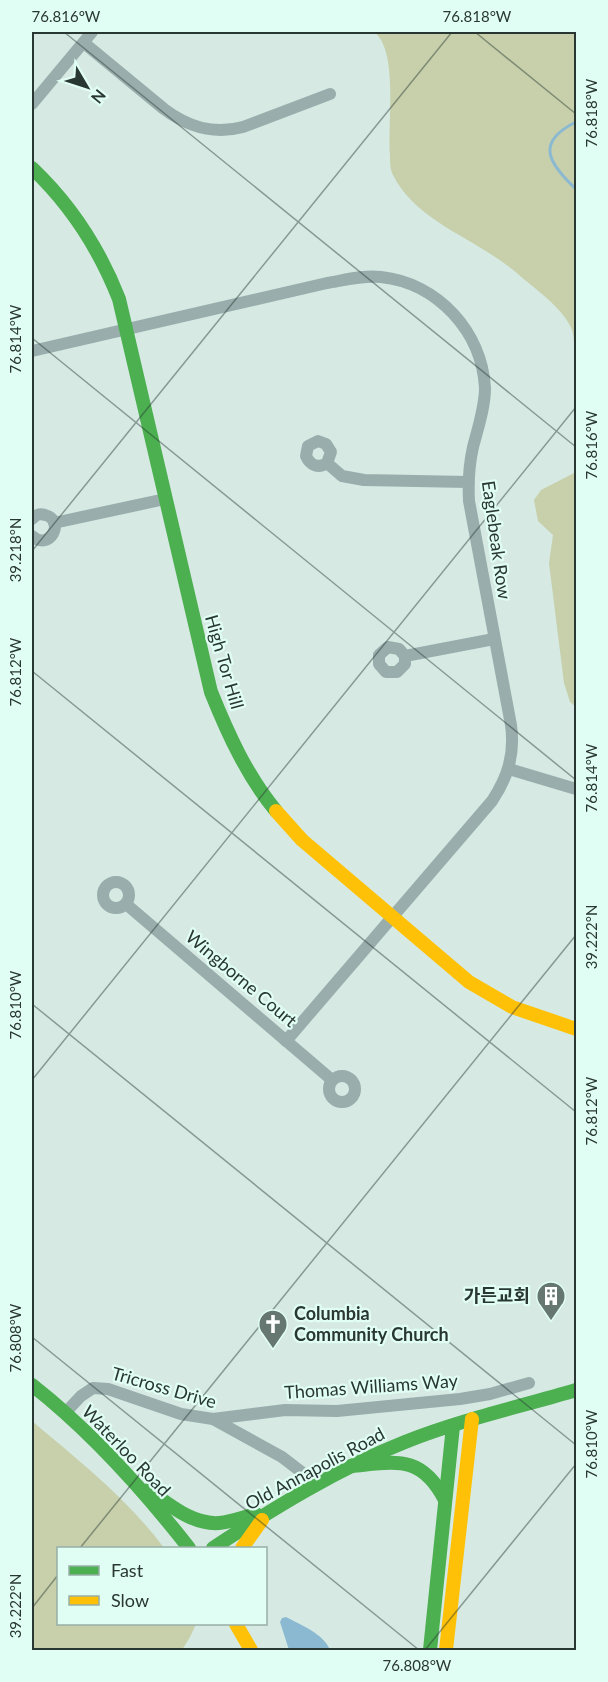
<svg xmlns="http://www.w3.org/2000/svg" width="608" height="1682" viewBox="0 0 608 1682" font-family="Lato,'Noto Sans KR',sans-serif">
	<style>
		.forest { fill: #c7d0ab }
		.water { fill: #8bb9d1 }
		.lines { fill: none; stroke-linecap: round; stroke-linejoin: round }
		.stream { stroke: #8bb9d1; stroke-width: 3 }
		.street { stroke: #99aeac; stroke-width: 12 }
		.fast { stroke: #4caf50; stroke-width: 14 }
		.slow { stroke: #ffc107; stroke-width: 14 }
		.ticks { fill: none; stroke: #293733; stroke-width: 1.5; stroke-opacity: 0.45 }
		.labels { text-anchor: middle; stroke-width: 4.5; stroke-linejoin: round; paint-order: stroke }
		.street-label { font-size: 18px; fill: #293733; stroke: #e1fef4 }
		.poi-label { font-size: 18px; font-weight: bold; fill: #293733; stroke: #e1fef4; text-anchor: end }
		.neatline { fill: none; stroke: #293733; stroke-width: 2 }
		.ticks-label { font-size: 15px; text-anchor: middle; fill: #293733 }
	</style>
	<rect width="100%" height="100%" fill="#d6eae3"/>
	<g class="forest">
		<path d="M 374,32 L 576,32 L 576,394 C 574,378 576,342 572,330 C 565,313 550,301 536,289 C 524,280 513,269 501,261 C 463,234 413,217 392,173 C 390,168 390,161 390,155 C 387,126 399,50 374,32 Z"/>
		<polygon points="576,472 576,707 570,702 564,683 549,563 553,535 538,521 534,500 541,490"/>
		<path d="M 32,1421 C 78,1460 128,1499 164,1548 L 58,1548 L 58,1624 L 196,1624 L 190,1637 L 182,1650 L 32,1650 Z"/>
	</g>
	<path class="water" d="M 286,1617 C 301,1625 324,1634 330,1650 L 289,1650 L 280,1622 L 282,1618 Z"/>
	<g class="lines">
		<path class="stream" d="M 576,122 C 535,142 548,163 576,189"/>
		<g class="street">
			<path d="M 84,43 L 164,109 C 188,127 213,135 243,127 L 330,94"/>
			<polyline points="32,104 92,32"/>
			<path d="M 32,351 L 327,283 C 345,280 363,275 381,277 C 438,283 482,332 485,388 C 485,407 478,428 473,447 C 469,465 468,482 469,501 L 511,725 C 515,754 508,777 492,801 L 286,1041"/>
			<path d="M 327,463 L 331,452 L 326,444 L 318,441 L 308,446 L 306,456 C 310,465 318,469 327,463 L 342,476 L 364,480 L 468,482"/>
			<path d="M 32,519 C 36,515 39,513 45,515 C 66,520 50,552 32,536"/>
			<polyline points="54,523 165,499"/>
			<polyline points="405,656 405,664 397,672 386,672 379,664 379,655 388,647 399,649 405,656 494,639"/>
			<polyline points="509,769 576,789"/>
			<circle cx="116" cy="895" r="13"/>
			<polyline points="126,904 332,1080"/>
			<circle cx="342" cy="1089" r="13"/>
			<polyline points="65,1413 81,1396 93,1388 108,1389 181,1414 213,1419 282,1457 317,1484"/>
			<polyline points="213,1419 285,1410 337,1411 460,1399 490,1394 529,1383"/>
		</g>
		<g class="fast">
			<path d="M 32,168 C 72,206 99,248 119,299 L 211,692 C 228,734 247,776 276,811"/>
			<path d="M 32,1385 C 92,1432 142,1488 189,1548"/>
			<path d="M 351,1466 C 396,1462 421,1454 445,1500"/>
			<path d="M 148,1490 C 169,1504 192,1525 219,1523 C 232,1522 244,1517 256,1514"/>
			<path d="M 213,1548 C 274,1508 337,1469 405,1442 C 460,1420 519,1407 576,1390"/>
			<polyline points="430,1650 453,1426"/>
		</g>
		<g class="slow">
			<polyline points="276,811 302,840 469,982 512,1007 576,1029"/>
			<polyline points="242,1548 262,1520"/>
			<polyline points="236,1624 251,1650"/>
			<polyline points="446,1650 472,1419"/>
		</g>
	</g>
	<path class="ticks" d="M 64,32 L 576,447M 475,32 L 576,114M 32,338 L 576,780M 32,551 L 452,32M 32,671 L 576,1112M 32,1004 L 576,1445M 32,1080 L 576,407M 32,1337 L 419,1650M 80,1548 L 576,935M 32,1608 L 58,1575M 425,1650 L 576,1464"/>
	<defs>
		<g id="building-pin" transform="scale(1.5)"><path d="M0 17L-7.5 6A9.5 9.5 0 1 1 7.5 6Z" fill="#667671" stroke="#e1fef4"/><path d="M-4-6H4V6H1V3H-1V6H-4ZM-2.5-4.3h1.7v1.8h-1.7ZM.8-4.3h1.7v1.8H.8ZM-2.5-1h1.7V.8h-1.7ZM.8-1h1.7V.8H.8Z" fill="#fff"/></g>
		<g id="church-pin" transform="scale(1.5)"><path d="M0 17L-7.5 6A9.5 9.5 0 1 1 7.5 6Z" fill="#667671" stroke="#e1fef4"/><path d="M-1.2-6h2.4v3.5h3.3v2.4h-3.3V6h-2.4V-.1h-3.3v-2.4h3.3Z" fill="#fff"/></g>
	</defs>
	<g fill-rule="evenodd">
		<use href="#building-pin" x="551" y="1296"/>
		<use href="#church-pin" x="273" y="1324"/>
	</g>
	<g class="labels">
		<g class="street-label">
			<text transform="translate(496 540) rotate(82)" y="6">Eaglebeak Row</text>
			<text transform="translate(224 662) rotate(74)" y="6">High Tor Hill</text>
			<text transform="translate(241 979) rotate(40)" y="6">Wingborne Court</text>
			<text transform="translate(371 1387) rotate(-4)" y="6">Thomas Williams Way</text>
			<text transform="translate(164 1388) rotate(16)" y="6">Tricross Drive</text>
			<text transform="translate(126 1451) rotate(46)" y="6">Waterloo Road</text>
			<text transform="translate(315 1469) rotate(-28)" y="6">Old Annapolis Road</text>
		</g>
		<g class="poi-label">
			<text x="530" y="1302">가든교회</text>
			<text x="294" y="1320" text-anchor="start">Columbia<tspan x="294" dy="21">Community Church</tspan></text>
		</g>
	</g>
	<rect width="608" height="1682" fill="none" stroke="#e1fef4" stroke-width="66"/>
	<rect x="57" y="1547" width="210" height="78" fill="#e1fef4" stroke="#97aea7" stroke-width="1.5"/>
	<rect x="69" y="1566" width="30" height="9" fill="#4caf50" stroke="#97aea7" stroke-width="1.5"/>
	<text x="111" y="1577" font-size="18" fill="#293733">Fast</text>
	<rect x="69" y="1596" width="30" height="9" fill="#ffc107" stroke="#97aea7" stroke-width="1.5"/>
	<text x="111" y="1607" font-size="18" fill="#293733">Slow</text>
	<g transform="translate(87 87) rotate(129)" stroke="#e1fef4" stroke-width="4.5" paint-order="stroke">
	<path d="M0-4.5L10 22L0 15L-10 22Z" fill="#293733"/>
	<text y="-9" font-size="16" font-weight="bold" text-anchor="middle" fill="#293733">N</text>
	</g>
	<rect x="33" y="33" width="542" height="1616" class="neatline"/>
	<g class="ticks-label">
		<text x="66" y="22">76.816°W</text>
		<text x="477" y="22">76.818°W</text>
		<text transform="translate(592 113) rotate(-90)" y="5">76.818°W</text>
		<text transform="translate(16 339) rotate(-90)" y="5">76.814°W</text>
		<text transform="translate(592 445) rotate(-90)" y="5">76.816°W</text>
		<text transform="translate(16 550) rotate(-90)" y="5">39.218°N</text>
		<text transform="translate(16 672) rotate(-90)" y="5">76.812°W</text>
		<text transform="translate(592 778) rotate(-90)" y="5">76.814°W</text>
		<text transform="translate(592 937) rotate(-90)" y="5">39.222°N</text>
		<text transform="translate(16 1005) rotate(-90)" y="5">76.810°W</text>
		<text transform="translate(592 1111) rotate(-90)" y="5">76.812°W</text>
		<text transform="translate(16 1338) rotate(-90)" y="5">76.808°W</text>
		<text transform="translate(592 1444) rotate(-90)" y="5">76.810°W</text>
		<text transform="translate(16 1606) rotate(-90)" y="5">39.222°N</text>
		<text x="417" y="1671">76.808°W</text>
	</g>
</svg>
